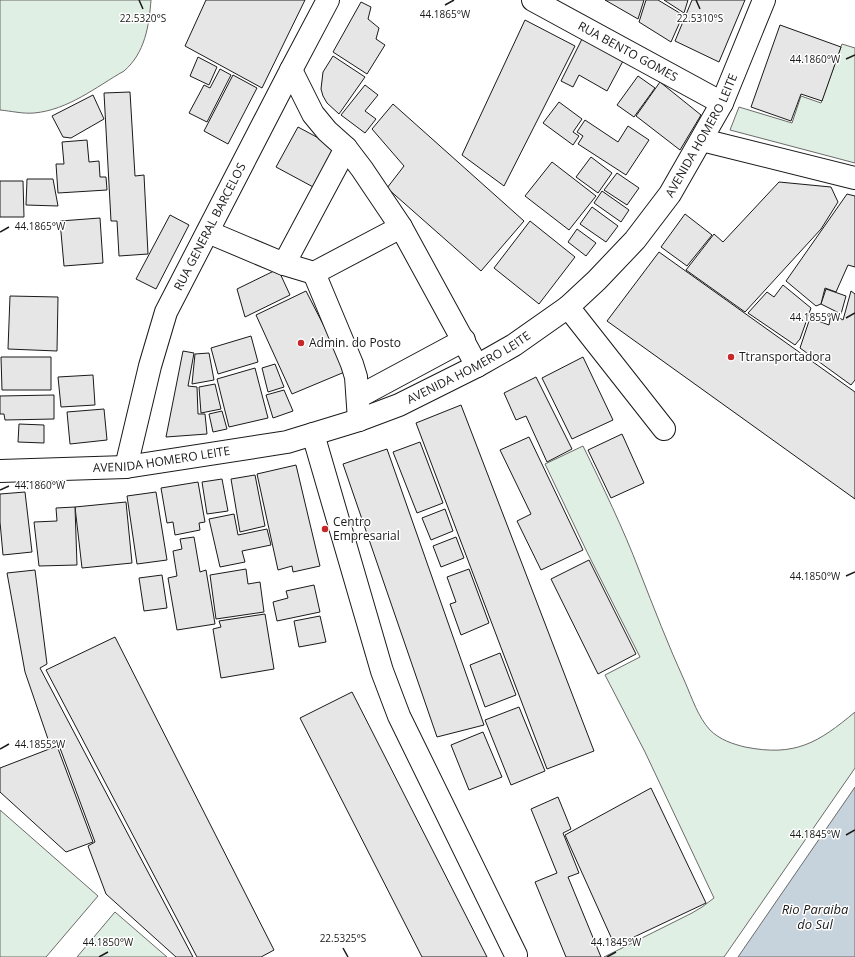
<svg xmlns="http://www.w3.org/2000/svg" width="855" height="957" viewBox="0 0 855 957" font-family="'Open Sans',sans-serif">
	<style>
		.green { fill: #e0efe3; stroke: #6a6a6a }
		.water { fill: #c6d2dc; stroke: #6a6a6a }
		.building { fill: #e6e6e6; stroke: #1a1a1a }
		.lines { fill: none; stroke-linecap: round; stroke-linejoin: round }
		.minor-casing { stroke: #1a1a1a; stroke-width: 24 }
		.minor { stroke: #fff; stroke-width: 22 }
		.ticks { fill: none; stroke: #1a1a1a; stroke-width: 1.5 }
		.poi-dot { fill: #c62828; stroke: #fff; stroke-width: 1.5 }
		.labels { text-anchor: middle; stroke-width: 3; stroke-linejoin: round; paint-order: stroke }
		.street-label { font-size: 12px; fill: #1a1a1a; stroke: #fff }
		.poi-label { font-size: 12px; fill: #1a1a1a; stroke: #fff; text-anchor: start }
		.water-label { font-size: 13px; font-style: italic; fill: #1a1a1a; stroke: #fff }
		.ticks-label { font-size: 10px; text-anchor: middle; fill: #1a1a1a; stroke: #fff; stroke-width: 3; stroke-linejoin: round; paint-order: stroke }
	</style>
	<rect width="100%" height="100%" fill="#fff"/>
	<g class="green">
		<path d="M 0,0 L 151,0 C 149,26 145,53 124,71 C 96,87 68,110 34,113 C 23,114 11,111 0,110 Z"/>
		<polygon points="842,44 855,48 855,163 730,130 739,107 792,123 801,96 821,103"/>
		<path d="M 583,446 C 603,487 623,528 639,570 C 654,608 668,645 685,682 C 692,698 698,717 710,730 C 720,740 733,744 745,747 C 795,757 818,743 855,712 L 855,768 L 724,957 L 604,957 L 692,913 L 702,907 L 714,898 L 645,752 L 605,675 L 640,657 L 587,552 L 545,464 Z"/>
		<polygon points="0,810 98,896 46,957 0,957"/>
		<polygon points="115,912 167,957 77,957"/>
	</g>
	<polygon class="water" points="855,787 855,957 738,957"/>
	<g class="building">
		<polygon points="206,0 305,0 262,88 185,46"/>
		<polygon points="605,0 644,0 638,19"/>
		<polygon points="646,0 658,0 683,15 671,42 639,22"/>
		<polygon points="664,0 688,0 684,13"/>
		<polygon points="692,0 745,0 719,62 675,41"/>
		<polygon points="361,2 371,7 368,19 379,28 376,39 385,45 367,74 333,52"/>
		<polygon points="525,20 575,46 504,186 462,155"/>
		<polygon points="780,25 841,47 822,101 801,94 791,121 751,107"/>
		<polygon points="582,39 623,61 607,91 579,75 573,87 561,81"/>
		<polygon points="333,56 365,77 339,114 327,103 323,96 321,89 323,72"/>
		<polygon points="198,57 217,67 209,85 190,76"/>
		<polygon points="220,69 231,75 207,122 189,113 204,85 210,88"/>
		<polygon points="233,75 257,88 228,144 204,131"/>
		<polygon points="638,76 655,88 634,117 617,105"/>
		<polygon points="660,82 701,115 680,150 636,116"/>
		<polygon points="365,85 378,95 365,111 376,119 365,133 341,115"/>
		<polygon points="130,92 135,176 144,175 148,254 119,256 117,221 111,221 104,93"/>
		<polygon points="93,95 104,119 71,138 63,137 52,116"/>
		<polygon points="559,102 582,119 573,132 579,136 573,145 543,123"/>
		<polygon points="393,104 524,221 481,271 387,188 404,166 372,129"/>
		<polygon points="585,120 618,142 628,126 649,140 626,175 578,144 583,136 577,132"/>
		<polygon points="298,127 337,148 315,188 276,167"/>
		<polygon points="87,140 89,162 99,161 100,177 106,177 107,190 58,193 56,164 64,164 62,142"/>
		<polygon points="591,157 612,173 598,193 576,177"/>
		<polygon points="552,162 596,196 569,230 525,196"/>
		<polygon points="617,173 639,188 627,205 604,190"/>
		<polygon points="27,179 53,179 58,206 26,205"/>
		<polygon points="0,181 23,181 24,217 0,217"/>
		<polygon points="779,182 831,187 838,202 821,229 745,312 686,270 714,234 723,242"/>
		<polygon points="602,191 629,210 621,222 594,203"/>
		<polygon points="847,194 855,196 855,267 848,265 836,292 825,288 821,304 816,306 786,281"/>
		<polygon points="592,207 618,226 606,242 580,224"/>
		<polygon points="685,214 712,235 687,266 661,247"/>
		<polygon points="170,215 189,225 156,289 136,279"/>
		<polygon points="100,218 103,263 64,266 60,221"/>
		<polygon points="530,221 575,257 539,304 494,268"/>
		<polygon points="577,229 596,243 586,256 568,242"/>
		<polygon points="659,252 855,392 855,499 607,321"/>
		<polygon points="278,269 290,295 245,317 237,289"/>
		<polygon points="783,285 811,308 800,339 795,345 748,313 767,292 774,297"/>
		<polygon points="826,289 846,296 841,314 821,304"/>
		<polygon points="306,291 347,371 292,394 256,315"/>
		<polygon points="851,291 855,294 855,380 851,385 800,348 810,318 829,325 831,313 843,320"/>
		<polygon points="10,296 58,297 57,351 8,349"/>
		<polygon points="251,336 258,362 218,374 211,348"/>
		<polygon points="183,351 194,353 188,386 197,387 198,414 205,414 207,434 166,437"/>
		<polygon points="209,353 214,380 192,384 195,354"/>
		<polygon points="1,357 51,357 51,390 2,390"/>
		<polygon points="583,357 613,420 572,439 542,378"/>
		<polygon points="275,364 284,387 268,392 262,368"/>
		<polygon points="255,368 268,418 229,427 217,379"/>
		<polygon points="93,375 95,405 61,407 58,377"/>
		<polygon points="536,377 572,449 547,462 526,416 516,420 504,393"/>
		<polygon points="215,384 221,409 201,413 199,387"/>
		<polygon points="284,390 293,411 273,418 266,395"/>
		<polygon points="54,395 54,419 5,420 4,414 0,414 0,396"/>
		<polygon points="461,405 594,751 547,769 416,423"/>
		<polygon points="104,409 107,440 70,444 67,412"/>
		<polygon points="222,411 227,429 213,432 209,414"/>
		<polygon points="19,424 44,425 44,443 18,442"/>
		<polygon points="622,434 644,483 611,498 588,450"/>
		<polygon points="529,437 583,550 541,570 517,521 531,514 500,450"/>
		<polygon points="420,442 443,503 417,513 393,452"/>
		<polygon points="387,449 484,725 437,737 343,464"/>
		<polygon points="296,465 320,566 293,572 292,566 278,570 257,474"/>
		<polygon points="255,475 265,526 240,532 231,479"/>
		<polygon points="222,479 228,511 207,514 202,482"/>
		<polygon points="198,482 205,522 199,523 200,530 175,535 173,522 167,523 161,488"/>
		<polygon points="25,492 32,552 3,555 0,522 0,494"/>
		<polygon points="156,492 167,560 137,564 127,496"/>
		<polygon points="126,502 132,563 82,568 75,507"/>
		<polygon points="75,507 77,565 39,566 34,522 57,521 56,508"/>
		<polygon points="445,509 453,531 431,540 422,518"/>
		<polygon points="234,514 238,535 267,529 271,545 242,551 245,562 220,567 209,519"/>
		<polygon points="194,537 200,572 206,570 215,624 177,630 168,578 177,576 173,551 182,549 180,539"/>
		<polygon points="456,537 464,558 441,567 433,546"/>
		<polygon points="589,560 636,654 598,674 551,579"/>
		<polygon points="246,569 248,584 260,582 264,612 216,619 210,575"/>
		<polygon points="469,569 489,623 461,635 450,604 456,602 447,577"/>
		<polygon points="35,570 47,664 40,668 193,957 176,957 106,894 88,846 95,842 57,740 49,742 25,672 7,573"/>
		<polygon points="162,575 167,608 144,611 139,578"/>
		<polygon points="314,585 320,612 277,621 273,602 288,598 286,591"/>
		<polygon points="265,614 274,669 221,678 213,629 221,627 219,621"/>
		<polygon points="320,616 326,642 299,647 294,621"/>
		<polygon points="115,637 274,950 261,957 197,957 46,670"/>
		<polygon points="500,653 516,695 485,707 470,665"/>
		<polygon points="352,692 487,957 422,957 300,718"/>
		<polygon points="519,707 545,771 511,785 485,720"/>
		<polygon points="483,732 502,777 469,790 451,745"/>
		<polygon points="57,746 93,842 66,852 0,792 0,768"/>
		<polygon points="651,788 706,903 615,946 565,835"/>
		<polygon points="558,797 571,829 563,833 579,873 568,877 601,957 566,957 535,882 557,873 531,809"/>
	</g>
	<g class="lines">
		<g class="minor-casing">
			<g id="minor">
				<path id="s1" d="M 533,0 L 722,103"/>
				<polyline points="702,140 855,178"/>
				<polyline points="401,227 477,366"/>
				<polyline points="208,232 284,264 314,273 401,227 362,169 346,148 327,131 313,114 291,70"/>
				<polyline points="284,264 346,148"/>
				<polyline points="314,273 352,364 356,377 359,420"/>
				<polyline points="568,307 664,429"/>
				<polyline points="358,397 464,340"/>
				<polyline points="313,434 382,671 399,716 516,955"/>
				<path id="s2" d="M 126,467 L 150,366 L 166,312 L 291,70 L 328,0"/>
				<path id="s3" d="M 0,471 L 126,467 L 287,442 L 359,420 L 399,405 L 477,366 L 514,345 L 568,307 L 597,280 L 635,240 L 670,194 L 722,103 L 764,0"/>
			</g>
		</g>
		<use href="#minor" class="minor"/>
	</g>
	<path class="ticks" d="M 139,0 L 143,9M 696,0 L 700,9M 445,5 L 454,0M 846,59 L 855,55M 0,232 L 9,227M 846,318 L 855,313M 0,490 L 9,486M 846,576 L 855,572M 0,749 L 9,744M 846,835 L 855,830M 343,948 L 348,957M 99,957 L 108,952M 607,957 L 616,952"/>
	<g class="poi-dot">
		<circle cx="301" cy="343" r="4"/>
		<circle cx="731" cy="357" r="4"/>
		<circle cx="325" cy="529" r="4"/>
	</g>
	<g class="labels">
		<g class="street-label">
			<text dy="4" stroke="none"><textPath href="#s1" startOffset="108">RUA BENTO GOMES</textPath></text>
			<text dy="4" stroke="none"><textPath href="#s3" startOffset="822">AVENIDA HOMERO LEITE</textPath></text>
			<text dy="4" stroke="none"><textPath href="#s2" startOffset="256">RUA GENERAL BARCELOS</textPath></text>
			<text dy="4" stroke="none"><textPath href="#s3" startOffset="486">AVENIDA HOMERO LEITE</textPath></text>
			<text dy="4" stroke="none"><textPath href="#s3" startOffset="162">AVENIDA HOMERO LEITE</textPath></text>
		</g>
		<g class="poi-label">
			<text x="309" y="347">Admin. do Posto</text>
			<text x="739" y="361">Ttransportadora</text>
			<text x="333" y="526">Centro<tspan x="333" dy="14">Empresarial</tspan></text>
		</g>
		<g class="water-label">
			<text x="815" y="914">Rio Paraiba<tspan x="815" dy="15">do Sul</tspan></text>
		</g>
	</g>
	<g class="ticks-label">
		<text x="445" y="18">44.1865°W</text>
		<text x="143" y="22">22.5320°S</text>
		<text x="700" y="22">22.5310°S</text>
		<text x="815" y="63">44.1860°W</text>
		<text x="40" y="230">44.1865°W</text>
		<text x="815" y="321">44.1855°W</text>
		<text x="40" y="489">44.1860°W</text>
		<text x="815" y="580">44.1850°W</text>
		<text x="40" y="748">44.1855°W</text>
		<text x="815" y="838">44.1845°W</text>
		<text x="343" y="942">22.5325°S</text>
		<text x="108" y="946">44.1850°W</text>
		<text x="616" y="946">44.1845°W</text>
	</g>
</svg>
